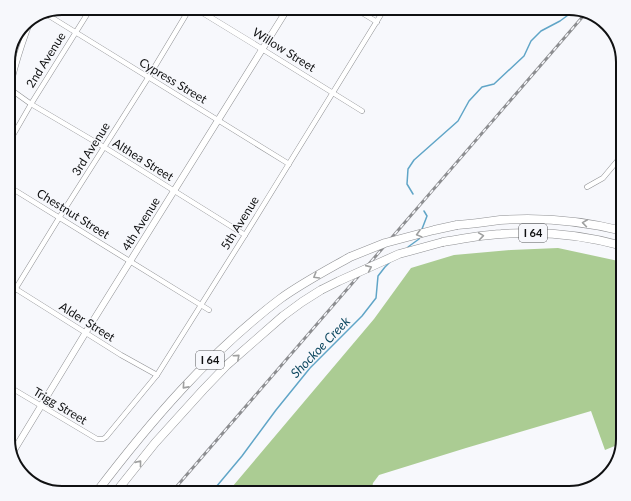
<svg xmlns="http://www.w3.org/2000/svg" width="631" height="501" viewBox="0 0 631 501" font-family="Lato,sans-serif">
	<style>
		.forest { fill: #abcc93 }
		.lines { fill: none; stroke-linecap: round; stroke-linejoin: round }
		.stream { stroke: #60a5c7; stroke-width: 1.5 }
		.minor-casing { stroke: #8f9093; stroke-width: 5.5 }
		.tertiary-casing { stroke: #8f9093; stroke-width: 6 }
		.secondary-casing { stroke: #8f9093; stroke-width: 7 }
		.motorway-casing { stroke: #8f9093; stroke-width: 9 }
		.minor { stroke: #fff; stroke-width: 4.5 }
		.tertiary { stroke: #fff; stroke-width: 5.5 }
		.secondary { stroke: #fff; stroke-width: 6 }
		.motorway { stroke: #fff; stroke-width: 8 }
		.rail-casing { stroke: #8d8e91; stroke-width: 3 }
		.rail { stroke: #f7f8fc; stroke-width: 1.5; stroke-dasharray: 4.5; stroke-linecap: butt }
		.motorway-bridge-casing { stroke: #8f9093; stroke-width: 9; stroke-linecap: butt }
		.motorway-bridge { stroke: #fff; stroke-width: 8 }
		.oneway { stroke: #9fa0a0 }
		.labels { text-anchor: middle; stroke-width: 3; stroke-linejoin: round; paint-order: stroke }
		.shield { fill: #f7f8fc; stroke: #555658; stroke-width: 1 }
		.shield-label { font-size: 11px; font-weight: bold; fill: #101112 }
		.street-label { font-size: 12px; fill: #101112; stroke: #f7f8fc }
		.water-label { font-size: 13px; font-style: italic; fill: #0f4961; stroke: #f7f8fc }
		.rim { fill: none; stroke: #101112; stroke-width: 2 }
	</style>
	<rect width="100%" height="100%" fill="#f7f8fc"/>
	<polygon class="forest" points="558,248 623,262 623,439 622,443 605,450 591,411 466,448 379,475 373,483 371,493 227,493 374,319 411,268 454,255 511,250"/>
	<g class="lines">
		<g class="stream">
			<polyline points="413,194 407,184 408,169 414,160 458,121 469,101 482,87 494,84 524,56 531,41 541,31 560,21 575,10"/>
			<polyline points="422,229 427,216 424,211"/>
			<polyline points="408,247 419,239 420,236"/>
			<polyline points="211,493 242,456 276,410 310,368 362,316 376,298 378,276 385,267 391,261"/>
		</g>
		<g class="minor-casing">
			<g id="minor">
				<polyline points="354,8 377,22"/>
				<polyline points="46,14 289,164"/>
				<polyline points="262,49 362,111"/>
				<polyline points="10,89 31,104 104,147 245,235"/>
				<path d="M 8,101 C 12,73 21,47 31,20"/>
				<polyline points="8,144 31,104 91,8"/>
				<polyline points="8,186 209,310"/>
				<polyline points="587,187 603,178 623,154"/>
				<polyline points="8,284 121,355 157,375"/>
				<polyline points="8,301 59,218 148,78 190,8"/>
				<polyline points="8,386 97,439 103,439 106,437 157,375 245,235 385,8"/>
			</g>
		</g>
		<g class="tertiary-casing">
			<polyline id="tertiary" points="195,8 262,49"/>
		</g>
		<g class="secondary-casing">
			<polyline id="secondary" points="13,452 86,332 288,8"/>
		</g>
		<g class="motorway-casing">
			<g id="motorway">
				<path d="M 457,225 C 471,224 486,222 500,220 C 541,217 583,221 623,231"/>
				<path d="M 443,242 C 462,239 481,235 501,234 C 541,231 584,235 623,246"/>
				<path d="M 96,493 C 150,422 209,353 280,299 C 302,283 327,270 350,257"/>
				<polyline points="115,493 155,443 203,390 227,365 283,316 302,302 321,290"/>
			</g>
		</g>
		<use href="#minor" class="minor"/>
		<use href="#tertiary" class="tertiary"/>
		<use href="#secondary" class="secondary"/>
		<use href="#motorway" class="motorway"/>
		<g class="rail-casing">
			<polyline id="rail" points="171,493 585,14"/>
		</g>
		<use href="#rail" class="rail"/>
		<g class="motorway-bridge-casing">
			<g id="motorway-bridge">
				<polyline points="350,257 385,243 434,230 457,225"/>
				<polyline points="321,290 339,281 399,254 443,242"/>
			</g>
		</g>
		<use href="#motorway-bridge" class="motorway-bridge"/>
	</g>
	<defs><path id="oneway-chevron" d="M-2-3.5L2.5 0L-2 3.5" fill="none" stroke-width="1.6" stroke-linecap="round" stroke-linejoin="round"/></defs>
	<g class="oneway">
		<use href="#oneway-chevron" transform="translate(585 223) rotate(-172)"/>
		<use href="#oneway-chevron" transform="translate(419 234) rotate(165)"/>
		<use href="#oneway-chevron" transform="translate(481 236) rotate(-8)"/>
		<use href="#oneway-chevron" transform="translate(369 268) rotate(-24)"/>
		<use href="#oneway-chevron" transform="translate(316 276) rotate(150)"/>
		<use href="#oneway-chevron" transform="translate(237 357) rotate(-42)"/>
		<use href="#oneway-chevron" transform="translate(185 386) rotate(132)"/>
		<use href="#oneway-chevron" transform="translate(139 463) rotate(-51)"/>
	</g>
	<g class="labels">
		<g class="shield">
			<rect x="519" y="224" width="28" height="18" rx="3"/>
			<rect x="196" y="351" width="28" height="18" rx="3"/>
		</g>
		<g class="shield-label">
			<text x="533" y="237">I 64</text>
			<text x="210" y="364">I 64</text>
		</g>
		<g class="street-label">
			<text transform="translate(284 50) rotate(32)" y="4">Willow Street</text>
			<text transform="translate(46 60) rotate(-58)" y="4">2nd Avenue</text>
			<text transform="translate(173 81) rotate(31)" y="4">Cypress Street</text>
			<text transform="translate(91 149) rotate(-58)" y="4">3rd Avenue</text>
			<text transform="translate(143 160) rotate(32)" y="4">Althea Street</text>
			<text transform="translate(73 214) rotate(32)" y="4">Chestnut Street</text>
			<text transform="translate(240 223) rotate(-58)" y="4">5th Avenue</text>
			<text transform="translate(141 224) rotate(-58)" y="4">4th Avenue</text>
			<text transform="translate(87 322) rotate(32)" y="4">Alder Street</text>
			<text transform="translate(60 406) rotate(31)" y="4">Trigg Street</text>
		</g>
		<g class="water-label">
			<text transform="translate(320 347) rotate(-46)" y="5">Shockoe Creek</text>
		</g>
	</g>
	<path d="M0 0H631V501H0ZM62 15H569A47 47 0 0 1 616 62V439A47 47 0 0 1 569 486H62A47 47 0 0 1 15 439V62A47 47 0 0 1 62 15Z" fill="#f7f8fc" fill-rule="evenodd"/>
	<path class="rim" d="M62 15H569A47 47 0 0 1 616 62V439A47 47 0 0 1 569 486H62A47 47 0 0 1 15 439V62A47 47 0 0 1 62 15Z"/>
</svg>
